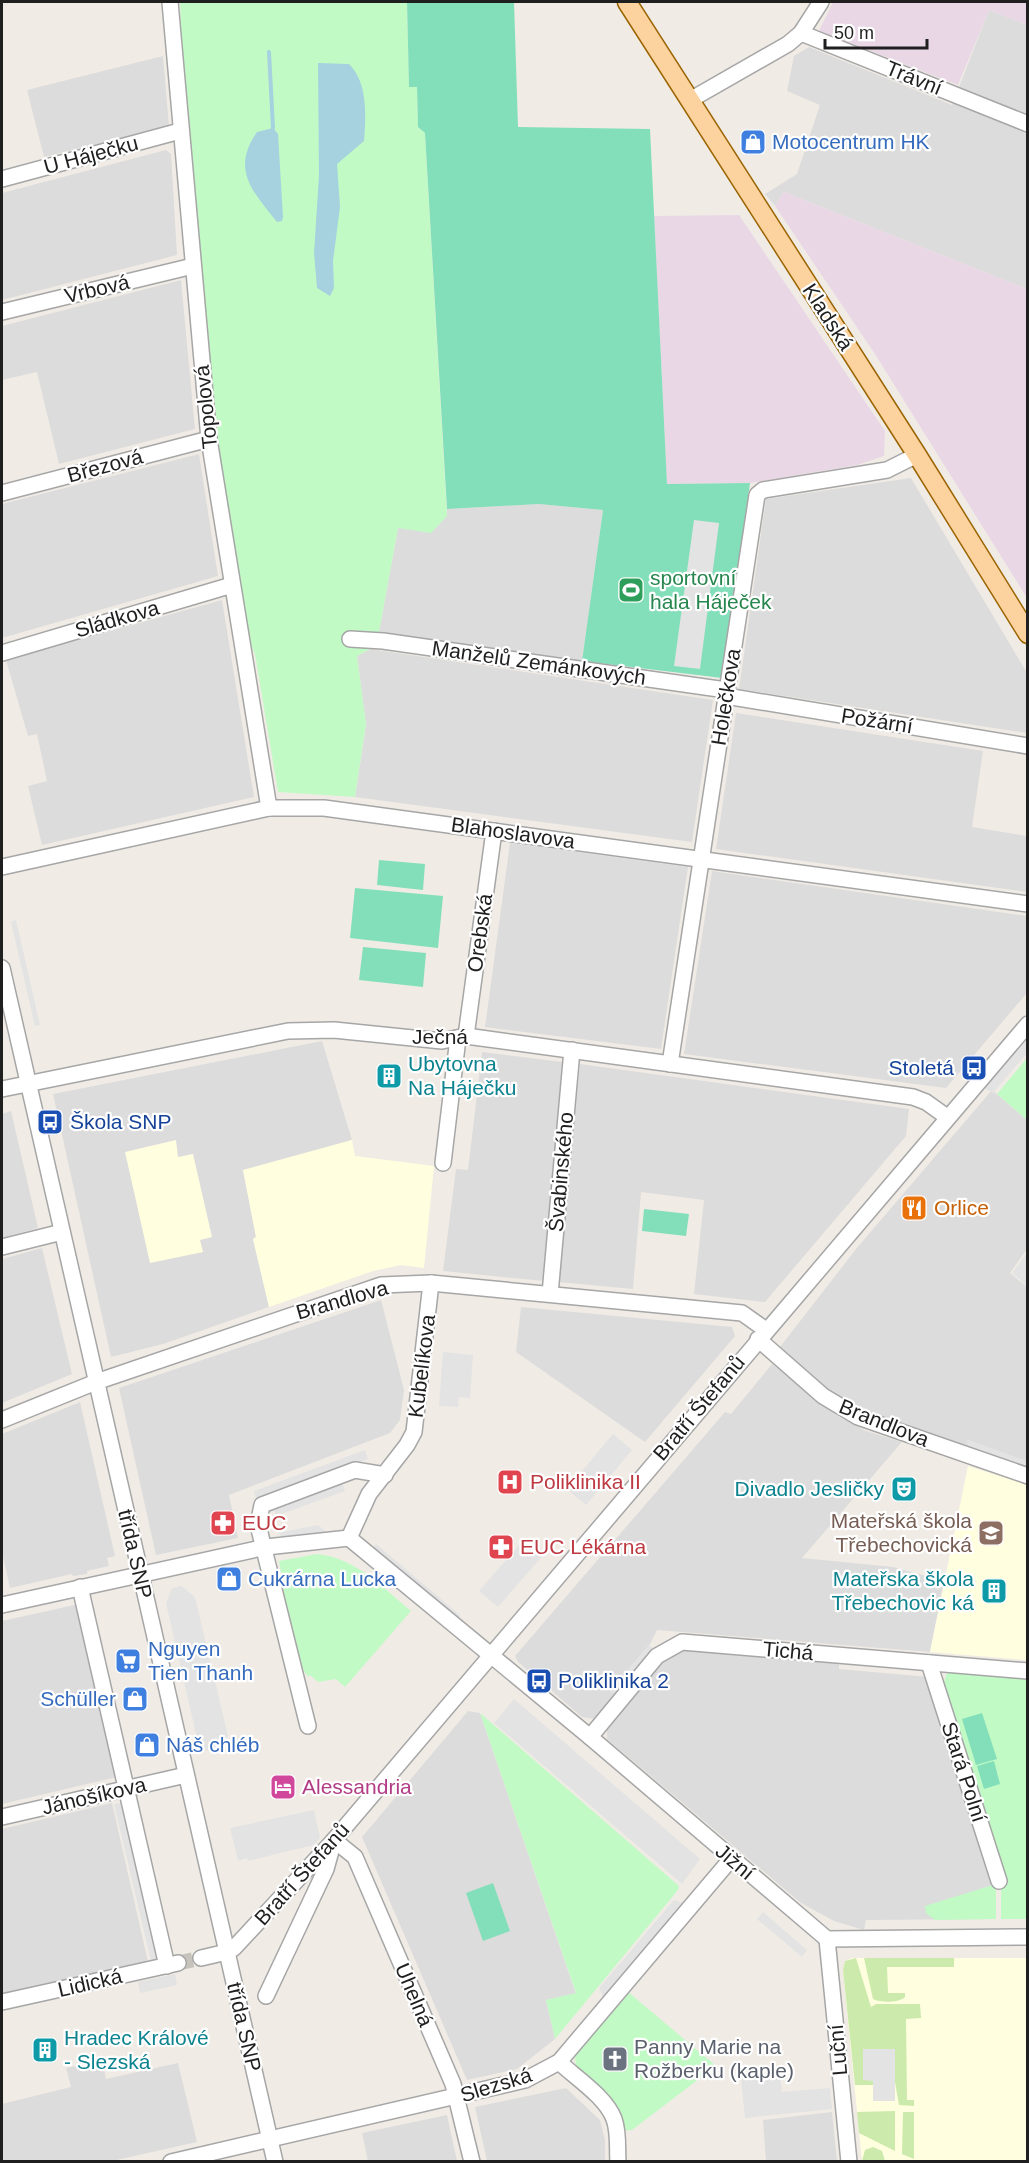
<svg xmlns="http://www.w3.org/2000/svg" width="1029" height="2163" viewBox="0 0 1029 2163" font-family="Arial,sans-serif">
	<style>
		.residential { fill: #dddcdc }
		.industrial { fill: #e9d7e6 }
		.education { fill: #fffedf }
		.grass { fill: #cbeaab }
		.park { fill: #c2fac6 }
		.pitch { fill: #83dfba }
		.parking { fill: #e3e3e3 }
		.water { fill: #a5d2de }
		.lines { fill: none; stroke-linecap: round; stroke-linejoin: round }
		.stream { stroke: #a5d2de; stroke-width: 4 }
		.minor-tunnel { stroke: #c6c3bd; stroke-width: 15; stroke-dasharray: 15 8; stroke-linecap: butt }
		.minor-casing { stroke: #a6a6a6; stroke-width: 18 }
		.major-casing { stroke: #9a6400; stroke-width: 21 }
		.minor { stroke: #fff; stroke-width: 15 }
		.major { stroke: #fcd29e; stroke-width: 18 }
		.labels { text-anchor: middle; stroke-width: 4.5; stroke-linejoin: round; paint-order: stroke }
		.street-label { font-size: 21px; fill: #1f1f1f; stroke: #fff }
		.shop-label { font-size: 21px; fill: #366cbe; stroke: #fff; text-anchor: start }
		.leisure-label { font-size: 21px; fill: #27864d; stroke: #fff; text-anchor: start }
		.culture-label { font-size: 21px; fill: #0d838f; stroke: #fff; text-anchor: start }
		.transit-label { font-size: 21px; fill: #164399; stroke: #fff; text-anchor: start }
		.food-label { font-size: 21px; fill: #c56008; stroke: #fff; text-anchor: start }
		.health-label { font-size: 21px; fill: #be3a42; stroke: #fff; text-anchor: start }
		.education-label { font-size: 21px; fill: #785e54; stroke: #fff; text-anchor: end }
		.hotel-label { font-size: 21px; fill: #b23c85; stroke: #fff; text-anchor: start }
		.worship-label { font-size: 21px; fill: #5b616d; stroke: #fff; text-anchor: start }
	</style>
	<rect width="100%" height="100%" fill="#f0ece5"/>
	<g class="residential">
		<polygon points="989,10 1027,25 1027,289 784,192 775,206 765,194 797,174 820,105 787,91 794,56 809,47 952,105"/>
		<polygon points="163,56 169,126 44,157 27,90"/>
		<polygon points="166,150 171,154 177,255 2,300 2,193"/>
		<polygon points="181,280 195,429 59,464 37,372 2,380 2,326"/>
		<polygon points="199,454 218,576 2,638 2,504"/>
		<polygon points="911,478 1027,673 1027,733 739,689 766,499"/>
		<polygon points="539,504 603,510 582,661 379,632 398,528 447,516 447,509"/>
		<polygon points="222,600 254,797 42,845 28,786 47,781 37,734 28,736 6,660"/>
		<polygon points="370,649 713,700 692,842 355,797 366,725 357,656"/>
		<polygon points="736,713 983,751 972,827 1027,836 1027,892 716,849"/>
		<polygon points="510,843 688,867 661,1049 485,1027"/>
		<polygon points="712,871 1027,916 1027,993 946,1088 684,1054"/>
		<polygon points="322,1041 352,1140 243,1170 256,1237 253,1239 269,1307 163,1344 111,1357 53,1094"/>
		<polygon points="482,1052 562,1062 544,1281 443,1271 456,1169 468,1170"/>
		<polygon points="580,1064 909,1109 906,1136 765,1302 694,1294 704,1200 641,1192 633,1289 558,1282"/>
		<polygon points="992,1090 1027,1120 1027,1249 1010,1273 1027,1287 1027,1472 851,1410 785,1358 780,1347 856,1249"/>
		<polygon points="11,1111 38,1228 2,1238 2,1114"/>
		<polygon points="42,1248 72,1374 2,1403 2,1259"/>
		<polygon points="381,1300 404,1390 400,1420 390,1433 229,1495 238,1538 156,1555 119,1388"/>
		<polygon points="521,1307 732,1327 735,1336 645,1442 516,1352"/>
		<polygon points="772,1364 839,1417 866,1431 902,1442 802,1558 893,1567 944,1581 930,1652 657,1630 650,1644 611,1690 618,1697 603,1715 595,1719 582,1717 518,1662 515,1656 725,1412 731,1414"/>
		<polygon points="80,1402 115,1556 107,1558 109,1566 87,1571 87,1574 73,1576 72,1574 10,1588 2,1552 2,1434"/>
		<polygon points="79,1604 117,1777 2,1804 2,1621"/>
		<polygon points="681,1648 782,1655 786,1659 839,1664 839,1669 929,1677 996,1884 996,1919 866,1920 864,1930 834,1921 801,1903 607,1739 607,1720 657,1661"/>
		<polygon points="468,1711 480,1713 576,1994 546,2000 555,2039 517,2069 467,2080 362,1837"/>
		<polygon points="112,1803 148,1962 2,1996 2,1829"/>
		<polygon points="102,2060 106,2079 178,2063 197,2142 112,2161 2,2161 2,2104 71,2087 66,2068"/>
		<polygon points="566,2088 600,2120 605,2140 605,2161 487,2161 475,2107"/>
		<polygon points="832,2112 837,2161 766,2161 763,2120"/>
		<polygon points="447,2115 457,2161 368,2161 362,2133"/>
	</g>
	<g class="industrial">
		<polygon points="833,2 1027,2 1027,25 989,10 958,85 819,31"/>
		<polygon points="784,192 1027,289 1027,598 875,354 775,206"/>
		<polygon points="739,215 885,431 884,456 857,465 750,483 667,484 654,216"/>
	</g>
	<g class="education">
		<polygon points="176,1140 178,1157 193,1154 212,1237 200,1240 203,1252 150,1263 125,1152"/>
		<polygon points="352,1140 355,1156 434,1166 424,1268 401,1265 373,1271 269,1307 253,1239 256,1237 243,1170"/>
		<polygon points="968,1466 1027,1485 1027,1660 930,1652"/>
		<polygon points="853,1958 1027,1958 1027,2161 862,2161 843,1970 845,1961"/>
	</g>
	<g class="grass">
		<polygon points="856,1958 871,2007 876,2004 920,2004 921,2018 906,2019 907,2100 914,2100 914,2106 899,2105 895,2082 895,2049 863,2080 873,2080 873,2085 855,2085 843,1970 845,1961"/>
		<path d="M 864,1958 L 954,1958 L 954,1967 L 887,1967 L 888,1993 L 905,1993 L 905,1997 C 898,2003 881,2003 873,1999 Z"/>
		<polygon points="895,2111 895,2151 859,2133 857,2112"/>
		<polygon points="903,2112 914,2112 914,2159 902,2154"/>
		<polygon points="873,2147 882,2151 885,2161 862,2161 865,2150"/>
	</g>
	<g class="park">
		<polygon points="180,2 407,2 409,87 417,87 418,127 425,133 447,516 431,533 398,528 379,632 370,649 357,656 366,724 355,797 278,792 255,654 247,637 215,426 182,52"/>
		<polygon points="1027,1058 1027,1120 997,1094"/>
		<path d="M 317,1554 C 356,1558 382,1587 411,1611 L 345,1687 L 336,1679 L 318,1682 L 310,1675 L 308,1677 C 289,1649 285,1595 279,1561 Z"/>
		<polygon points="953,1668 1027,1674 1027,1919 1001,1919 1001,1887 1008,1883 944,1683 946,1675"/>
		<polygon points="480,1713 679,1886 678,1890 555,2039 546,2000 576,1993"/>
		<polygon points="996,1884 996,1919 935,1920 926,1913 925,1906"/>
		<polygon points="627,1991 716,2066 632,2130 622,2131 576,2067 575,2057"/>
	</g>
	<g class="pitch">
		<polygon points="407,2 514,2 518,127 650,129 667,484 750,483 722,678 582,661 603,510 539,504 447,509 425,133 418,127 417,87 409,87"/>
		<polygon points="379,860 425,864 423,890 377,885"/>
		<polygon points="355,888 443,896 438,948 350,938"/>
		<polygon points="363,947 426,953 423,987 359,980"/>
		<polygon points="644,1209 689,1214 686,1236 642,1231"/>
		<polygon points="982,1713 997,1759 976,1765 962,1719"/>
		<polygon points="994,1761 1000,1784 984,1789 977,1766"/>
		<polygon points="493,1883 510,1931 483,1941 466,1893"/>
	</g>
	<g class="parking">
		<polygon points="694,520 719,523 700,669 674,666"/>
		<polygon points="16,920 40,1025 35,1026 11,922"/>
		<polygon points="1027,1037 1027,1053 993,1093 984,1088"/>
		<polygon points="1027,1253 1028,1286 1027,1286 1012,1273"/>
		<polygon points="443,1352 473,1355 470,1398 459,1397 458,1407 439,1406"/>
		<polygon points="613,1434 632,1450 586,1505 567,1489"/>
		<polygon points="966,1439 1027,1461 1027,1472 970,1453"/>
		<polygon points="365,1450 368,1459 337,1470 345,1491 276,1516 270,1497 257,1502 254,1491"/>
		<polygon points="318,1525 326,1532 285,1540 278,1533"/>
		<polygon points="526,1537 545,1553 498,1607 479,1591"/>
		<polygon points="376,1544 460,1615 458,1624 371,1550"/>
		<polygon points="181,1586 195,1597 228,1736 217,1755 199,1747 166,1603 172,1588"/>
		<polygon points="649,1645 657,1652 618,1697 610,1691"/>
		<polygon points="514,1699 700,1859 682,1884 494,1723"/>
		<polygon points="125,1802 161,1958 151,1961 114,1804"/>
		<polygon points="314,1810 320,1838 314,1845 248,1861 247,1858 238,1861 230,1828"/>
		<polygon points="674,1900 686,1904 604,1999 599,1988"/>
		<polygon points="763,1912 807,1950 802,1957 757,1919"/>
		<polygon points="175,1974 177,1985 140,1993 138,1982"/>
		<polygon points="863,2049 895,2049 895,2101 873,2101 873,2081 863,2080"/>
		<polygon points="780,2075 782,2092 830,2088 832,2109 745,2118 741,2079"/>
	</g>
	<g class="water">
		<path d="M 318,63 L 349,64 C 368,83 366,115 364,141 L 337,164 L 340,207 L 333,261 L 334,288 L 330,296 L 317,288 L 314,253 L 319,176 Z"/>
		<path d="M 273,128 L 278,134 L 283,217 L 282,221 L 277,222 C 252,191 231,169 257,132 Z"/>
	</g>
	<g class="lines">
		<polyline class="stream" points="269,52 273,128"/>
		<polyline class="minor-tunnel" points="178,1963 201,1958"/>
		<g class="minor-casing">
			<g id="minor">
				<polyline points="170,2 209,439 269,808"/>
				<polyline points="801,33 1028,124"/>
				<polyline points="690,100 788,44 801,33 821,2"/>
				<polyline points="2,179 180,131"/>
				<polyline points="2,312 193,266"/>
				<polyline points="2,493 209,439"/>
				<polyline points="350,639 383,641 719,689 732,697 1028,746"/>
				<polyline points="2,653 232,585"/>
				<polyline points="2,867 269,808 324,808 1028,904"/>
				<polyline points="2,968 275,2162"/>
				<polyline points="466,1036 494,831"/>
				<polyline points="670,1064 757,495 763,490 887,470 917,455"/>
				<polyline points="2,1089 288,1031 334,1030 442,1041 466,1036 913,1097 926,1102 947,1117"/>
				<polyline points="443,1163 458,1038"/>
				<polyline points="2,1247 62,1232"/>
				<polyline points="550,1294 572,1050"/>
				<polyline points="758,1339 823,1396 858,1417 1028,1476"/>
				<polyline points="2,1420 96,1382 381,1285 431,1283 742,1313 766,1330"/>
				<polyline points="349,1538 369,1494 407,1445 414,1432 431,1283"/>
				<polyline points="80,1587 167,1966"/>
				<polyline points="2,1605 266,1547 349,1538 590,1737 827,1939 1028,1937"/>
				<polyline points="929,1663 999,1881"/>
				<polyline points="308,1726 258,1525 262,1505 355,1470 385,1475"/>
				<polyline points="590,1737 657,1656 682,1642 1028,1671"/>
				<polyline points="2,1817 186,1775"/>
				<polyline points="827,1939 849,2162"/>
				<polyline points="201,1958 227,1952 234,1948 334,1840 1028,1024"/>
				<polyline points="266,1996 326,1869 334,1840 355,1857 453,2084 472,2162"/>
				<polyline points="2,2002 178,1963"/>
				<path d="M 559,2062 C 576,2078 606,2097 614,2119 C 619,2132 617,2148 618,2162"/>
				<polyline points="171,2162 525,2080 559,2062 731,1859"/>
			</g>
		</g>
		<g class="major-casing">
			<polyline id="major" points="627,2 917,455 1028,634"/>
		</g>
		<use href="#minor" class="minor"/>
		<use href="#major" class="major"/>
	</g>
	<defs>
		<g id="shop-square" transform="scale(1.35)"><rect x="-9" y="-9" width="18" height="18" rx="4" fill="#3f7fe0" stroke="#fff"/><path d="M-5-2.5h2.3a2.7 3.5 0 0 1 5.4 0H5L5.5 6h-11ZM-1.5-2.5h3a1.5 2.3 0 0 0-3 0Z" fill="#fff"/></g>
		<g id="stadium-square" transform="scale(1.35)"><rect x="-9" y="-9" width="18" height="18" rx="4" fill="#2e9e5b" stroke="#fff"/><path d="M0-5a6.5 5 0 1 0 0 10a6.5 5 0 1 0 0-10ZM-3.5-1.8h7v3.6h-7Z" fill="#fff"/></g>
		<g id="bus-square" transform="scale(1.35)"><rect x="-9" y="-9" width="18" height="18" rx="4" fill="#1a4fb4" stroke="#fff"/><path d="M-5-6H5V4H4V6H2V4H-2V6H-4V4H-5ZM-3.5-4V0h7V-4ZM-3.5 1.2v1.5H-2V1.2ZM2 1.2v1.5H3.5V1.2Z" fill="#fff"/></g>
		<g id="building-square" transform="scale(1.35)"><rect x="-9" y="-9" width="18" height="18" rx="4" fill="#0f9aa8" stroke="#fff"/><path d="M-4-6H4V6H1V3H-1V6H-4ZM-2.5-4.3h1.7v1.8h-1.7ZM.8-4.3h1.7v1.8H.8ZM-2.5-1h1.7V.8h-1.7ZM.8-1h1.7V.8H.8Z" fill="#fff"/></g>
		<g id="restaurant-square" transform="scale(1.35)"><rect x="-9" y="-9" width="18" height="18" rx="4" fill="#e8710a" stroke="#fff"/><path d="M-5-6h1v4h1v-4h1v4h1v-4h1v5L-1.5 .5V6h-2V.5L-5-1ZM5-6V6H3V1.5H1.5Q1.5-4 5-6Z" fill="#fff"/></g>
		<g id="hospital-square" transform="scale(1.35)"><rect x="-9" y="-9" width="18" height="18" rx="4" fill="#e0444e" stroke="#fff"/><path d="M-5-5h3v3.5h4V-5h3V5h-3V1.5h-4V5h-3Z" fill="#fff"/></g>
		<g id="theatre-square" transform="scale(1.35)"><rect x="-9" y="-9" width="18" height="18" rx="4" fill="#0f9aa8" stroke="#fff"/><path d="M-5-5.5Q0-4 5-5.5V0Q5 5 0 6Q-5 5-5 0ZM-3.3-2.5H-1v1.5H-3.3ZM1-2.5H3.3v1.5H1ZM-2.8 1Q0 5.5 2.8 1Z" fill="#fff"/></g>
		<g id="pharmacy-square" transform="scale(1.35)"><rect x="-9" y="-9" width="18" height="18" rx="4" fill="#e0444e" stroke="#fff"/><path d="M-2-6h4v4h4v4h-4v4h-4v-4h-4v-4h4Z" fill="#fff"/></g>
		<g id="school-square" transform="scale(1.35)"><rect x="-9" y="-9" width="18" height="18" rx="4" fill="#8d6e63" stroke="#fff"/><path d="M0-5L7-2L0 1L-7-2ZM-4 1L0 2.5L4 1V4Q0 6-4 4Z" fill="#fff"/></g>
		<g id="supermarket-square" transform="scale(1.35)"><rect x="-9" y="-9" width="18" height="18" rx="4" fill="#3f7fe0" stroke="#fff"/><path d="M-6-5.5h2.5l.6 2H6L4.5 2H-2.5L-4.4-4H-6ZM-1.5 3.2a1.3 1.3 0 1 0 .1 0ZM3 3.2a1.3 1.3 0 1 0 .1 0Z" fill="#fff"/></g>
		<g id="hotel-square" transform="scale(1.35)"><rect x="-9" y="-9" width="18" height="18" rx="4" fill="#d1479c" stroke="#fff"/><path d="M-6-4.5h1.5V1H6V5H4.5V3h-9V5H-6ZM-4 0a1.8 1.8 0 1 1 3.6 0ZM.5 0V-2.5h3Q6-2.5 6 0Z" fill="#fff"/></g>
		<g id="church-square" transform="scale(1.35)"><rect x="-9" y="-9" width="18" height="18" rx="4" fill="#6b7280" stroke="#fff"/><path d="M-1.2-6h2.4v3.5h3.3v2.4h-3.3V6h-2.4V-.1h-3.3v-2.4h3.3Z" fill="#fff"/></g>
	</defs>
	<g fill-rule="evenodd">
		<use href="#shop-square" x="753" y="142"/>
		<use href="#stadium-square" x="631" y="590"/>
		<use href="#bus-square" x="974" y="1068"/>
		<use href="#building-square" x="389" y="1076"/>
		<use href="#bus-square" x="50" y="1122"/>
		<use href="#restaurant-square" x="914" y="1208"/>
		<use href="#hospital-square" x="510" y="1482"/>
		<use href="#theatre-square" x="904" y="1489"/>
		<use href="#pharmacy-square" x="223" y="1523"/>
		<use href="#school-square" x="991" y="1533"/>
		<use href="#pharmacy-square" x="501" y="1547"/>
		<use href="#shop-square" x="229" y="1579"/>
		<use href="#building-square" x="994" y="1591"/>
		<use href="#supermarket-square" x="128" y="1661"/>
		<use href="#bus-square" x="539" y="1681"/>
		<use href="#shop-square" x="135" y="1699"/>
		<use href="#shop-square" x="147" y="1745"/>
		<use href="#hotel-square" x="283" y="1787"/>
		<use href="#building-square" x="45" y="2050"/>
		<use href="#church-square" x="615" y="2059"/>
	</g>
	<g class="labels">
		<g class="street-label">
			<text transform="translate(914 78) rotate(22)" y="7">Trávní</text>
			<text transform="translate(91 155) rotate(-15)" y="7">U Háječku</text>
			<text transform="translate(97 289) rotate(-13)" y="7">Vrbová</text>
			<text transform="translate(828 317) rotate(57)" y="7">Kladská</text>
			<text transform="translate(206 407) rotate(-96)" y="7">Topolová</text>
			<text transform="translate(105 466) rotate(-15)" y="7">Březová</text>
			<text transform="translate(117 619) rotate(-16)" y="7">Sládkova</text>
			<text transform="translate(539 663) rotate(8)" y="7">Manželů Zemánkových</text>
			<text transform="translate(726 697) rotate(-81)" y="7">Holečkova</text>
			<text transform="translate(877 721) rotate(9)" y="7">Požární</text>
			<text transform="translate(513 833) rotate(8)" y="7">Blahoslavova</text>
			<text transform="translate(480 933) rotate(-82)" y="7">Orebská</text>
			<text x="440" y="1044">Ječná</text>
			<text transform="translate(561 1172) rotate(-85)" y="7">Švabinského</text>
			<text transform="translate(342 1300) rotate(-16)" y="7">Brandlova</text>
			<text transform="translate(422 1366) rotate(-83)" y="7">Kubelíkova</text>
			<text transform="translate(699 1408) rotate(-50)" y="7">Bratří Štefanů</text>
			<text transform="translate(884 1423) rotate(22)" y="7">Brandlova</text>
			<text transform="translate(135 1554) rotate(77)" y="7">třída SNP</text>
			<text transform="translate(788 1651) rotate(5)" y="7">Tichá</text>
			<text transform="translate(964 1772) rotate(72)" y="7">Stará Polní</text>
			<text transform="translate(94 1796) rotate(-13)" y="7">Jánošíkova</text>
			<text transform="translate(735 1862) rotate(40)" y="7">Jižní</text>
			<text transform="translate(302 1874) rotate(-48)" y="7">Bratří Štefanů</text>
			<text transform="translate(90 1983) rotate(-13)" y="7">Lidická</text>
			<text transform="translate(414 1995) rotate(67)" y="7">Uhelná</text>
			<text transform="translate(244 2027) rotate(77)" y="7">třída SNP</text>
			<text transform="translate(838 2050) rotate(-95)" y="7">Luční</text>
			<text transform="translate(496 2085) rotate(-17)" y="7">Slezská</text>
		</g>
		<g class="shop-label">
			<text x="772" y="149">Motocentrum HK</text>
			<text x="248" y="1586">Cukrárna Lucka</text>
			<text x="148" y="1656">Nguyen<tspan x="148" dy="24">Tien Thanh</tspan></text>
			<text x="116" y="1706" text-anchor="end">Schüller</text>
			<text x="166" y="1752">Náš chléb</text>
		</g>
		<g class="leisure-label">
			<text x="650" y="585">sportovní<tspan x="650" dy="24">hala Háječek</tspan></text>
		</g>
		<g class="culture-label">
			<text x="408" y="1071">Ubytovna<tspan x="408" dy="24">Na Háječku</tspan></text>
			<text x="884" y="1496" text-anchor="end">Divadlo Jesličky</text>
			<text x="974" y="1586" text-anchor="end">Mateřska škola<tspan x="974" dy="24">Třebechovic ká</tspan></text>
			<text x="64" y="2045">Hradec Králové<tspan x="64" dy="24">- Slezská</tspan></text>
		</g>
		<g class="transit-label">
			<text x="954" y="1075" text-anchor="end">Stoletá</text>
			<text x="70" y="1129">Škola SNP</text>
			<text x="558" y="1688">Poliklinika 2</text>
		</g>
		<g class="food-label">
			<text x="934" y="1215">Orlice</text>
		</g>
		<g class="health-label">
			<text x="530" y="1489">Poliklinika II</text>
			<text x="242" y="1530">EUC</text>
			<text x="520" y="1554">EUC Lékárna</text>
		</g>
		<g class="education-label">
			<text x="972" y="1528">Mateřská škola<tspan x="972" dy="24">Třebechovická</tspan></text>
		</g>
		<g class="hotel-label">
			<text x="302" y="1794">Alessandria</text>
		</g>
		<g class="worship-label">
			<text x="634" y="2054">Panny Marie na<tspan x="634" dy="24">Rožberku (kaple)</tspan></text>
		</g>
	</g>
	<rect width="1029" height="2163" fill="none" stroke="#1f1f1f" stroke-width="6"/>
	<path d="M825 39v9h102v-9" fill="none" stroke="#1f1f1f" stroke-width="3"/>
	<text x="834" y="39" font-size="18" fill="#1f1f1f" stroke="#ffffff" stroke-width="4.5" paint-order="stroke">50 m</text>
</svg>
